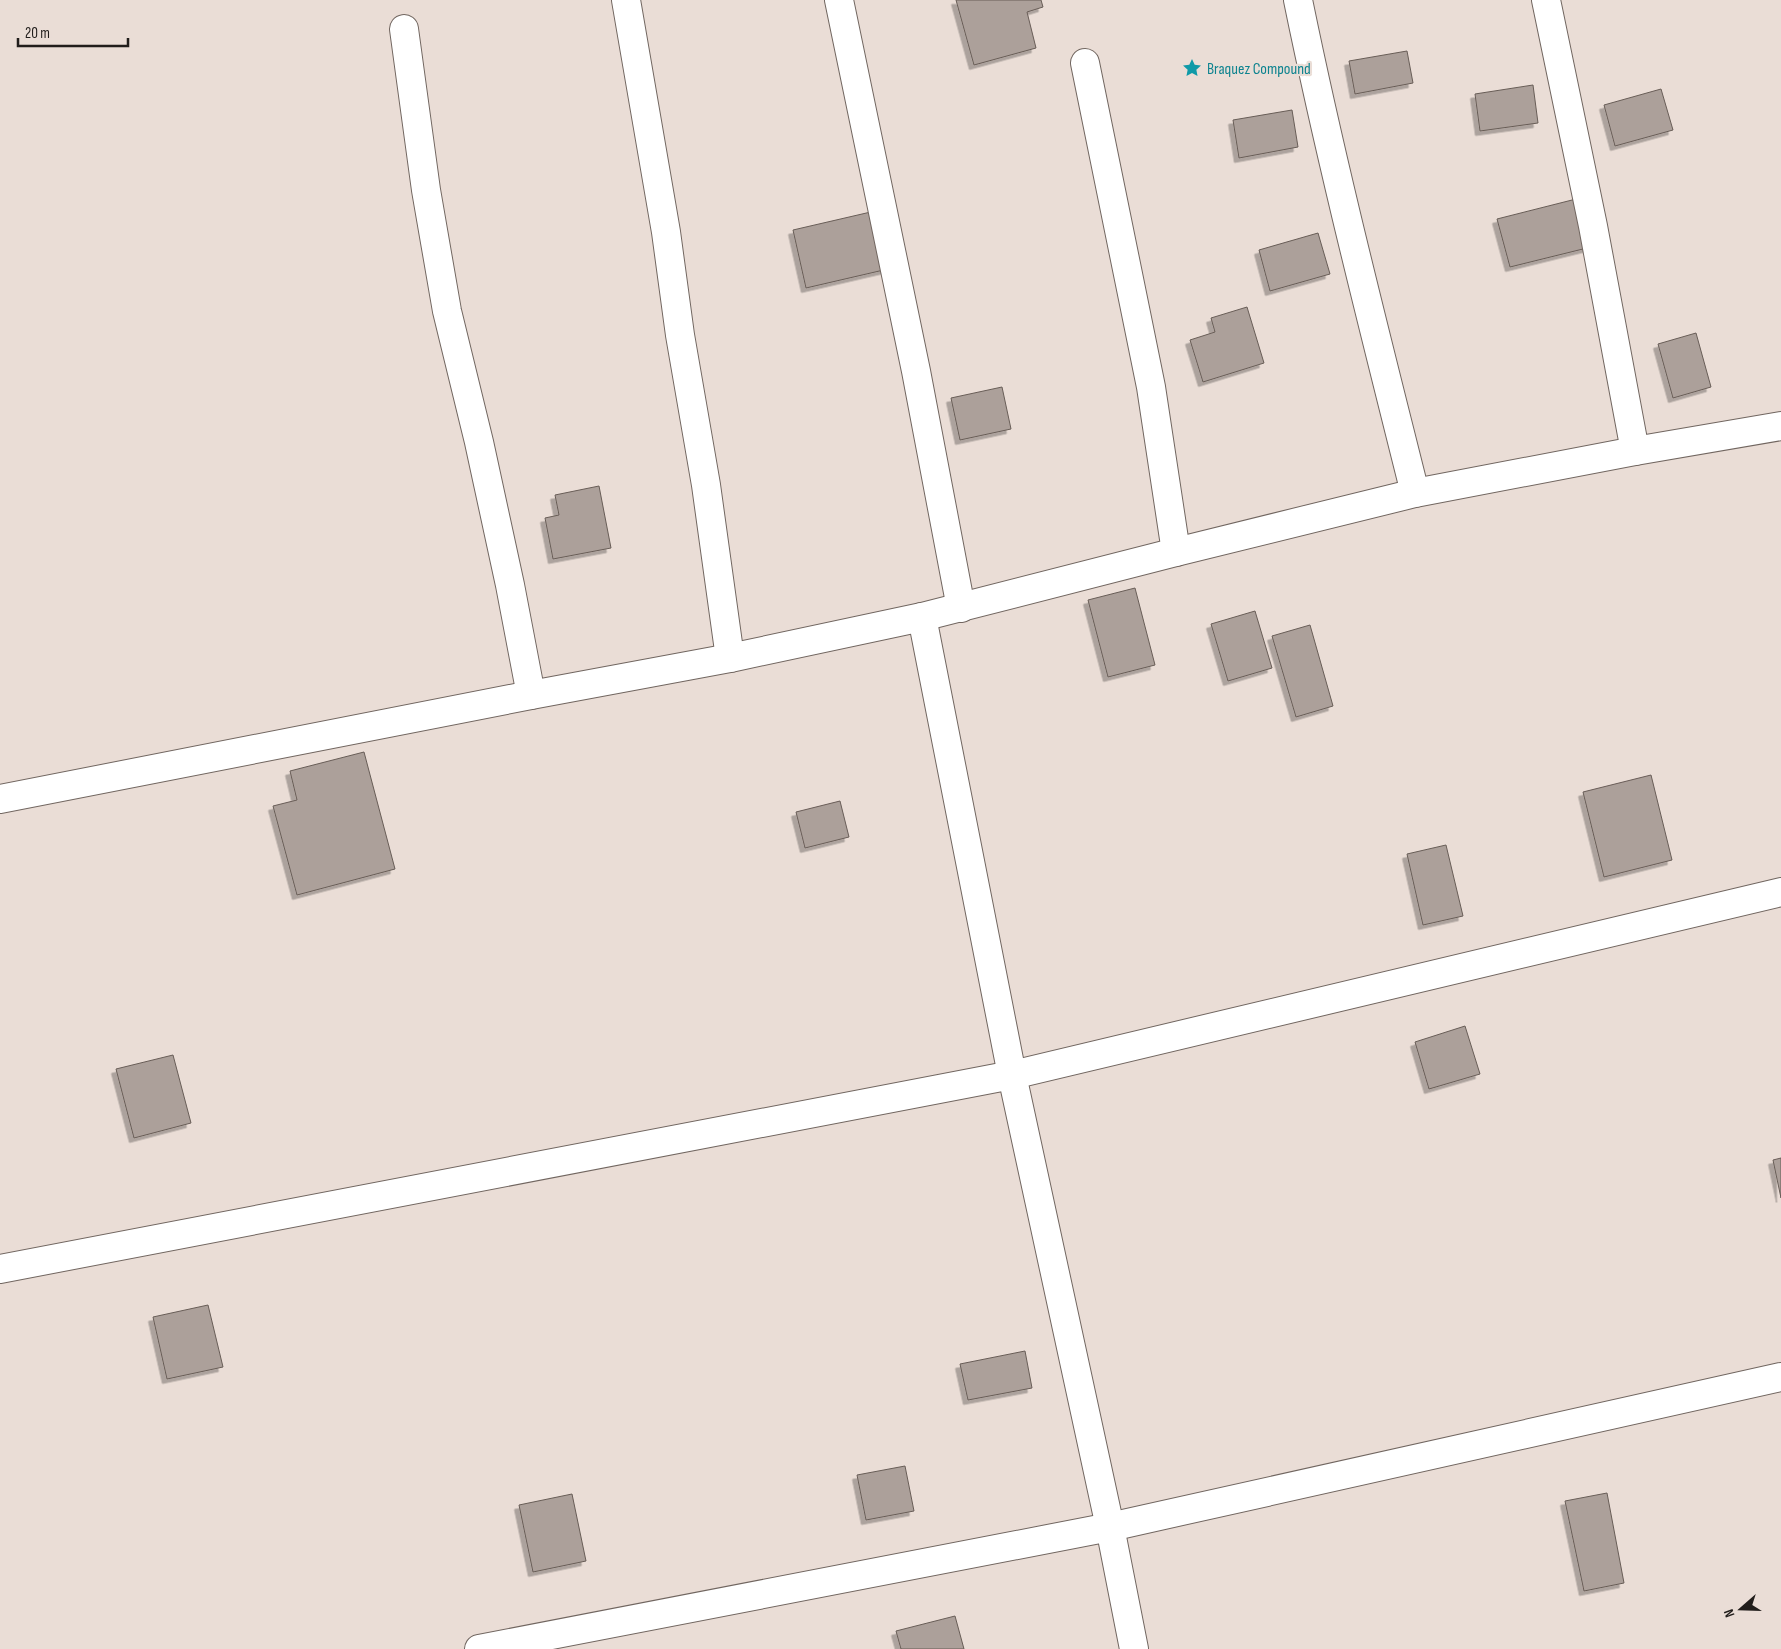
<svg xmlns="http://www.w3.org/2000/svg" width="1781" height="1649" viewBox="0 0 1781 1649" font-family="'Sofia Sans Condensed',sans-serif">
	<style>
		.building { fill: #aca09a; stroke: #685d57; filter: url(#shadow) }
		.lines { fill: none; stroke-linecap: round; stroke-linejoin: round }
		.minor-casing { stroke: #716660; stroke-width: 30 }
		.minor { stroke: #fff; stroke-width: 28 }
		.labels { text-anchor: middle; stroke-width: 4.5; stroke-linejoin: round; paint-order: stroke }
		.culture-label { font-size: 16px; fill: #0d838f; stroke: #eaddd6; text-anchor: start }
	</style>
	<defs>
		<filter id="shadow"><feDropShadow dx="-4.5" dy="4.5" stdDeviation="0" flood-color="#0004"/></filter>
	</defs>
	<rect width="100%" height="100%" fill="#eaddd6"/>
	<g class="building">
		<polygon points="956,0 1041,0 1043,7 1027,12 1036,48 974,65"/>
		<polygon points="1407,51 1413,83 1355,94 1349,61"/>
		<polygon points="1533,85 1538,123 1480,131 1475,94"/>
		<polygon points="1661,89 1673,130 1615,146 1604,105"/>
		<polygon points="1292,110 1298,147 1239,158 1233,120"/>
		<polygon points="1580,198 1591,247 1510,267 1497,219"/>
		<polygon points="875,211 888,269 806,288 793,230"/>
		<polygon points="1318,233 1330,274 1270,291 1259,250"/>
		<polygon points="1247,307 1264,363 1203,382 1190,340 1215,332 1211,318"/>
		<polygon points="1696,333 1711,387 1673,398 1658,344"/>
		<polygon points="1002,387 1011,429 960,440 951,398"/>
		<polygon points="599,486 611,548 553,559 545,518 559,515 555,495"/>
		<polygon points="1135,588 1155,665 1108,677 1088,600"/>
		<polygon points="1255,611 1272,668 1228,681 1211,624"/>
		<polygon points="1310,625 1333,706 1296,717 1272,636"/>
		<polygon points="364,752 395,869 297,895 273,806 297,800 290,771"/>
		<polygon points="1651,775 1672,860 1604,877 1583,792"/>
		<polygon points="840,801 849,837 805,848 796,812"/>
		<polygon points="1446,845 1463,916 1423,925 1407,854"/>
		<polygon points="1465,1026 1480,1074 1429,1089 1415,1042"/>
		<polygon points="173,1055 191,1123 134,1138 116,1069"/>
		<polygon points="1781,1158 1781,1198 1773,1160"/>
		<polygon points="208,1305 223,1367 167,1379 153,1317"/>
		<polygon points="1025,1351 1032,1388 968,1400 960,1364"/>
		<polygon points="905,1466 914,1511 866,1520 857,1475"/>
		<polygon points="1607,1493 1624,1583 1584,1591 1565,1501"/>
		<polygon points="572,1494 586,1561 533,1572 519,1505"/>
		<polygon points="955,1616 964,1649 901,1649 896,1631"/>
	</g>
	<g class="lines">
		<g class="minor-casing">
			<g id="minor">
				<polyline points="626,0 666,232 680,335 706,485 730,658"/>
				<polyline points="839,0 916,371 961,608"/>
				<path d="M 1298,0 C 1332,166 1374,329 1415,493"/>
				<polyline points="1546,0 1593,226 1635,451"/>
				<polyline points="404,29 426,190 447,311 479,442 510,585 531,695"/>
				<polyline points="1085,63 1151,387 1176,552"/>
				<polyline points="922,617 1012,1075 1110,1527 1134,1649"/>
				<polyline points="0,799 531,695 730,658 922,617 1176,552 1415,493 1635,451 1781,426"/>
				<polyline points="0,1269 1012,1075 1781,892"/>
				<polyline points="479,1649 1110,1527 1781,1377"/>
			</g>
		</g>
		<use href="#minor" class="minor"/>
	</g>
	<defs>
		<g id="sight-bare" transform="scale(1.5)"><path d="M0-6L1.8-2.2L6-1.7L2.9 1.2L3.7 5.4L0 3.3L-3.7 5.4L-2.9 1.2L-6-1.7L-1.8-2.2Z" fill="#0f9aa8" stroke="#eaddd6" stroke-width="2.5" paint-order="stroke"/></g>
	</defs>
	<g fill-rule="evenodd">
		<use href="#sight-bare" x="1192" y="68"/>
	</g>
	<g class="labels">
		<g class="culture-label">
			<text x="1207" y="74">Braquez Compound</text>
		</g>
	</g>
	<g transform="translate(1741 1609) rotate(250)" stroke="#eaddd6" stroke-width="4" paint-order="stroke">
	<path d="M0-4L9 19L0 12L-9 19Z" fill="#211d1b"/>
	<text y="-8" font-size="14" font-weight="bold" text-anchor="middle" fill="#211d1b">N</text>
	</g>
	<path d="M18 38v8h110v-8" fill="none" stroke="#211d1b" stroke-width="2.5"/>
	<text x="25" y="38" font-size="15" fill="#211d1b" stroke="#eaddd6" stroke-width="4" paint-order="stroke">20 m</text>
</svg>
